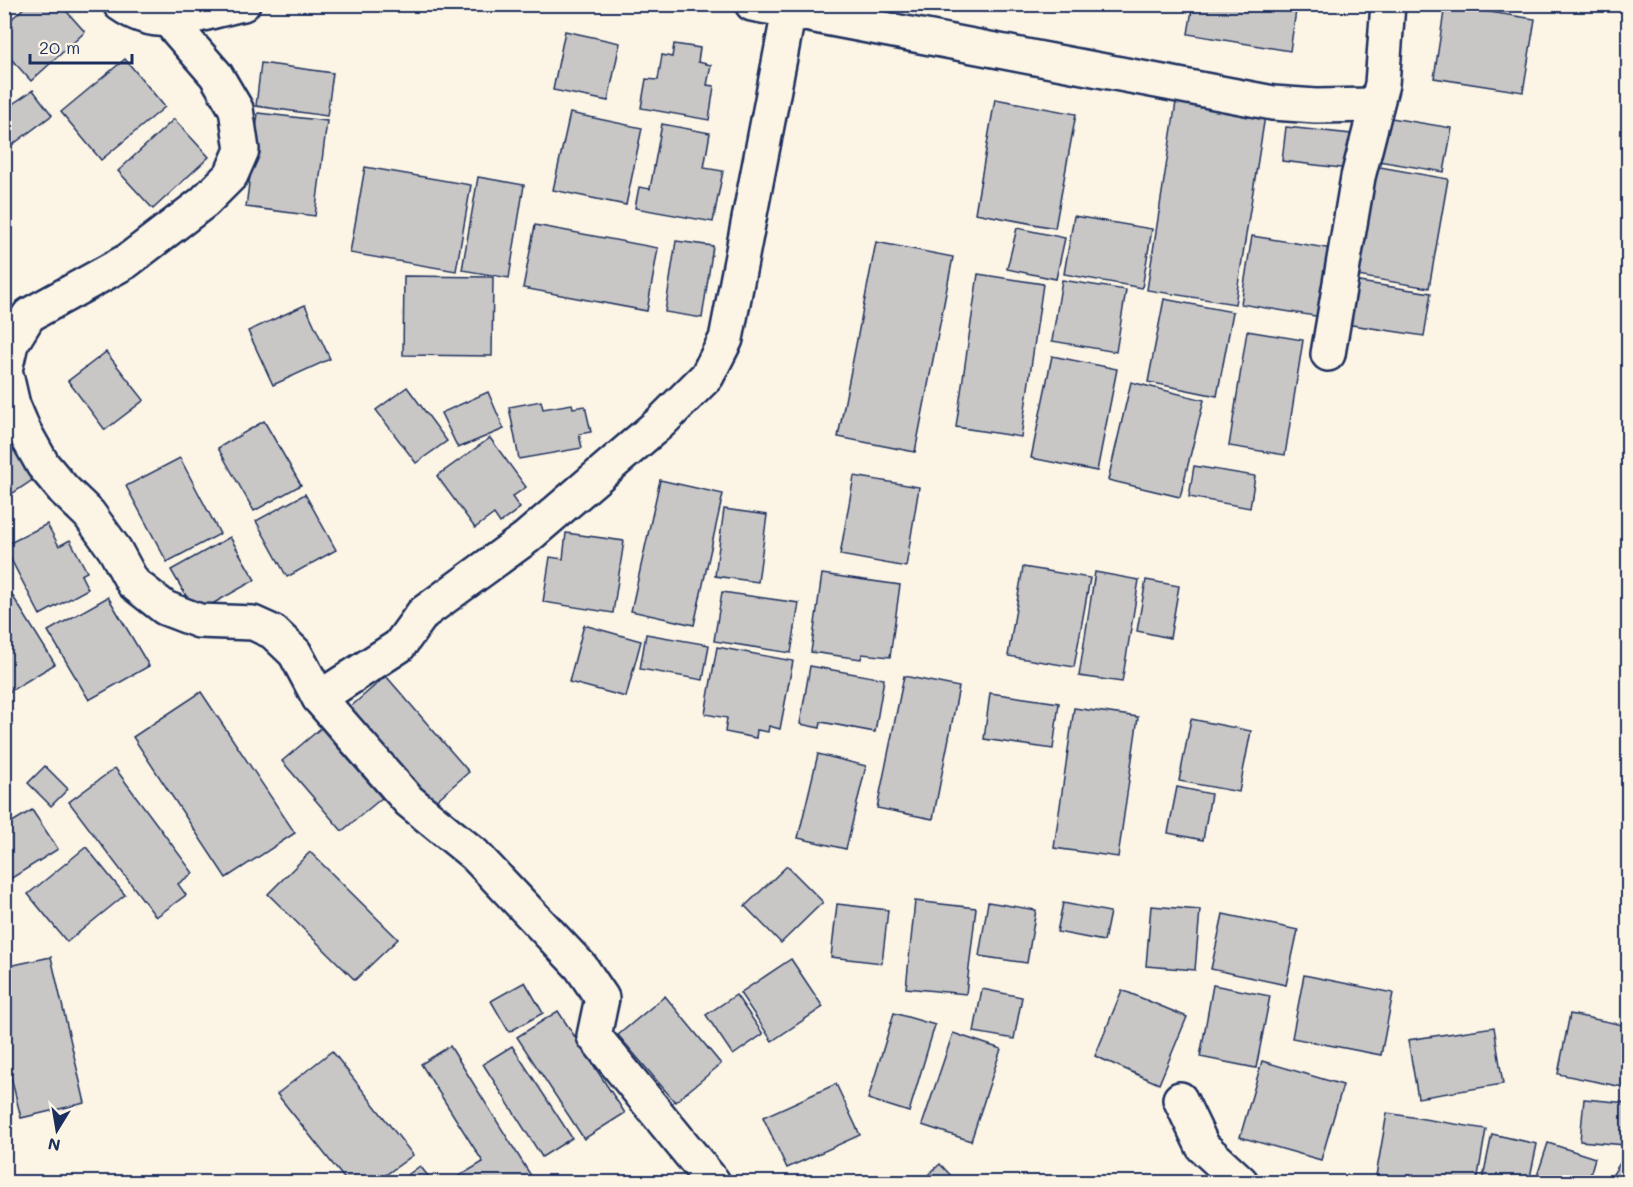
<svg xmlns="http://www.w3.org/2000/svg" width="1633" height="1187" viewBox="0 0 1633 1187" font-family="Mali,sans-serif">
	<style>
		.building { fill: #c8c7c6; stroke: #1b2f5e; stroke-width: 1.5 }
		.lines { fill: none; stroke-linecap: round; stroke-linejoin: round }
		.minor-casing { stroke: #1b2f5e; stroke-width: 38 }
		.minor { stroke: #fcf5e5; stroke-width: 33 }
	</style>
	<rect width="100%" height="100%" fill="#fcf5e5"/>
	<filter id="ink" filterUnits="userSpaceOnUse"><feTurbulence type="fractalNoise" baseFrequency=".0167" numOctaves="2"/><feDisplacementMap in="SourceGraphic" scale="12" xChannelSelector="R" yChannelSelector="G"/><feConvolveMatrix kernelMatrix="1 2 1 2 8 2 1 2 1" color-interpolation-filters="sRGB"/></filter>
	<g filter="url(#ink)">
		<g class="building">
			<polygon points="28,4 60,4 85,32 31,81 4,51 4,26"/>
			<polygon points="1193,4 1297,4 1290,51 1188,34"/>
			<polygon points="1445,5 1535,19 1523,92 1434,78"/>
			<polygon points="565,31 620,43 608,101 553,90"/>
			<polygon points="674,44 700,48 698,62 711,65 707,85 714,86 709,120 641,108 646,79 658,80 662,55 672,57"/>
			<polygon points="125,59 165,107 101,160 61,112"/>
			<polygon points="261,63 333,73 327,116 256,106"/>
			<polygon points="33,90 52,115 4,151 4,110"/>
			<polygon points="995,99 1076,114 1055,228 975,213"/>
			<polygon points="1176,102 1265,116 1235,304 1147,290"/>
			<polygon points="258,113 327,121 315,216 246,207"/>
			<polygon points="570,113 642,128 626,205 553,190"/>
			<polygon points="1373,115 1452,128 1444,172 1366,159"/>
			<polygon points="174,119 209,157 153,209 118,171"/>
			<polygon points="662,124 710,133 704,168 723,171 713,222 635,208 639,187 650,189"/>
			<polygon points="1286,127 1361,135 1358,170 1282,161"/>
			<polygon points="1363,164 1448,179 1429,288 1345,274"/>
			<polygon points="365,167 471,185 456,271 350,253"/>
			<polygon points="478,177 524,185 509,278 462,270"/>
			<polygon points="1074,216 1152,229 1142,288 1064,274"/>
			<polygon points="535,225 658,248 647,311 523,288"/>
			<polygon points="1017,228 1065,238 1056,279 1007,269"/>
			<polygon points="1252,236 1333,249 1321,317 1241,304"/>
			<polygon points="676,241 713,246 702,318 665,312"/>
			<polygon points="876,242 953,257 915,452 838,437"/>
			<polygon points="978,274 1043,284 1021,437 956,427"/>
			<polygon points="404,276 493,277 492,356 403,355"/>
			<polygon points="1062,280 1126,290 1116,352 1052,341"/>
			<polygon points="1346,280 1431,293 1424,336 1339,323"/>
			<polygon points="1164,299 1233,312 1217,396 1148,382"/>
			<polygon points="305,305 330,359 273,385 248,331"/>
			<polygon points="1247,331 1303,340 1285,455 1229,446"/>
			<polygon points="106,352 144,400 105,430 68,381"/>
			<polygon points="1052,356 1117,369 1097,471 1031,458"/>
			<polygon points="1131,382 1204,400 1180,497 1108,480"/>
			<polygon points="407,387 447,441 416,463 376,410"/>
			<polygon points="488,392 504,429 458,448 441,413"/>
			<polygon points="541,401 543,409 572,404 573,408 585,406 591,432 579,434 582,448 519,459 509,407"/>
			<polygon points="264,421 301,485 254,511 218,448"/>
			<polygon points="4,436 34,479 4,499"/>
			<polygon points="490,438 526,487 512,497 520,508 500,523 494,514 475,528 437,476"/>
			<polygon points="180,458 220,534 167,562 126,486"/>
			<polygon points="1194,466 1255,476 1250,508 1189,497"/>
			<polygon points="854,476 919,487 906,567 840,555"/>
			<polygon points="660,480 723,494 694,625 631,611"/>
			<polygon points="305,494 336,550 287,577 256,521"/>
			<polygon points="724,509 767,515 758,582 715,576"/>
			<polygon points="47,524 59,546 70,540 87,572 81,575 88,589 40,615 4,546"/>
			<polygon points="566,533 624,541 613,613 543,602 550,557 563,559"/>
			<polygon points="230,537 255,580 196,613 171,570"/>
			<polygon points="1023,567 1090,578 1074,667 1008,656"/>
			<polygon points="1095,572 1139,580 1122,682 1079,676"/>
			<polygon points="822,574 900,585 890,657 862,654 861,659 811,652"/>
			<polygon points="1146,580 1179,586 1170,638 1137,631"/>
			<polygon points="4,582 55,664 4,695"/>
			<polygon points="722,592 799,603 791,653 714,641"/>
			<polygon points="108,597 149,666 89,700 48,631"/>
			<polygon points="584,625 641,641 626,697 569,682"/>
			<polygon points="646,634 709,645 703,680 640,669"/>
			<polygon points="717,647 793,661 780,729 769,726 768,732 757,730 756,738 725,732 727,718 705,714"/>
			<polygon points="810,666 884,679 875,732 821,722 820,728 800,724"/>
			<polygon points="386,676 469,772 424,811 341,715"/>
			<polygon points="904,676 959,687 933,819 877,808"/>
			<polygon points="201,692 295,833 226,878 133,737"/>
			<polygon points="990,693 1059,703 1053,749 984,739"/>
			<polygon points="1074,708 1138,717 1118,857 1054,848"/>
			<polygon points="1191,719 1251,731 1239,792 1179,781"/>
			<polygon points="321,728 382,798 342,831 282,761"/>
			<polygon points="818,754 866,766 846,849 798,838"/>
			<polygon points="45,766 68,789 51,806 28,783"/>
			<polygon points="115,768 193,873 178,884 186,895 156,917 69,802"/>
			<polygon points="1177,787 1211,794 1203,840 1168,833"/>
			<polygon points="32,810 58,849 4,883 4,827"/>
			<polygon points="86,847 125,895 67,942 28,894"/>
			<polygon points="310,852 398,939 355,980 268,894"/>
			<polygon points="787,866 823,902 781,943 745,906"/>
			<polygon points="915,901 976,908 966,994 906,988"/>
			<polygon points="988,902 1036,910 1027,963 979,956"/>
			<polygon points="1063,903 1110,912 1104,941 1057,932"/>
			<polygon points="837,904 888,910 882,963 831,957"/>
			<polygon points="1151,906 1200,910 1195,970 1146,966"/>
			<polygon points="1223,914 1298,930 1286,985 1211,969"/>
			<polygon points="51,957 85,1103 21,1118 4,1048 4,967"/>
			<polygon points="791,959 823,1007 772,1041 740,993"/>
			<polygon points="1304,975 1393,993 1381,1055 1292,1038"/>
			<polygon points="525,982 543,1013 509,1032 491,1001"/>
			<polygon points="1213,985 1270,996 1256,1068 1200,1057"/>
			<polygon points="982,989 1022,997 1014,1039 974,1032"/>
			<polygon points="1122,990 1187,1017 1159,1084 1095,1056"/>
			<polygon points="736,995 763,1034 733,1055 706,1015"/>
			<polygon points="665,996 721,1064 675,1102 618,1035"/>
			<polygon points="558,1011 625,1113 584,1139 517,1037"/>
			<polygon points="894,1013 935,1025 909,1112 868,1099"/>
			<polygon points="1570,1014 1628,1026 1628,1088 1558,1074"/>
			<polygon points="1494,1027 1503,1084 1418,1098 1408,1040"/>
			<polygon points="953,1033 1001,1049 971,1141 922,1125"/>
			<polygon points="450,1046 533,1179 527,1182 449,1182 483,1162 421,1064"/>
			<polygon points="512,1046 572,1138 542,1157 483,1064"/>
			<polygon points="332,1051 413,1155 376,1182 347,1182 277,1094"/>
			<polygon points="1262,1061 1343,1085 1321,1160 1240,1137"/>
			<polygon points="836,1084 860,1135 787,1168 763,1117"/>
			<polygon points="1584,1099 1628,1103 1628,1155 1624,1155 1625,1145 1580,1141"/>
			<polygon points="1387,1113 1486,1129 1477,1182 1414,1182 1376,1176"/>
			<polygon points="1492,1134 1537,1144 1529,1182 1482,1182"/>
			<polygon points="1548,1143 1595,1158 1588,1182 1535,1182"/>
			<polygon points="1620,1163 1628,1169 1628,1182 1608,1182"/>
			<polygon points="940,1164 957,1182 920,1182"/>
			<polygon points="420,1166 433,1182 398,1182"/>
			<polygon points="72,1178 73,1182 49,1182"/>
		</g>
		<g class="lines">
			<g class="minor-casing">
				<g id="minor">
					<path d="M 120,4 C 162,34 198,13 243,4"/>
					<polyline points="752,4 1273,103 1316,106 1375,105"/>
					<polyline points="170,22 216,75 236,109 242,150 231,175 204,202 127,261 29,315 11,344 5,370 13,405 24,431 43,465 64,490 89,514 115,550 133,583 165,608 199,621 253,623 273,632 295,653 319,698 409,801 475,855 581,967 602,998 594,1036 713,1182"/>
					<polyline points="1328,354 1358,177 1382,84 1388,4"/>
					<polyline points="319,698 399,646 423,613 526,538 661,422 707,376 726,339 789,11"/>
					<polyline points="1180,1099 1203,1147 1241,1182"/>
				</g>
			</g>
			<use href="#minor" class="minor"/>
		</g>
	</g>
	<rect width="1633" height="1187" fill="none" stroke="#fcf5e5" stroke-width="24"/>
	<rect x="12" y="12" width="1609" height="1163" fill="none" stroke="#1b2f5e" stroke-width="2" filter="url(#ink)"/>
	<g transform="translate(57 1130) rotate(191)" stroke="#fcf5e5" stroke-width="4.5" paint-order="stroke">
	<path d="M0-4.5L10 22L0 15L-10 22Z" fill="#1b2f5e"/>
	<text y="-9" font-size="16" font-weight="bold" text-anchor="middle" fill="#1b2f5e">N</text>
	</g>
	<path d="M30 54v9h102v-9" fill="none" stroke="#1b2f5e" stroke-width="3"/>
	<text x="39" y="54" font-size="18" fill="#1b2f5e" stroke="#fcf5e5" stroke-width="4.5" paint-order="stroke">20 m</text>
</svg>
